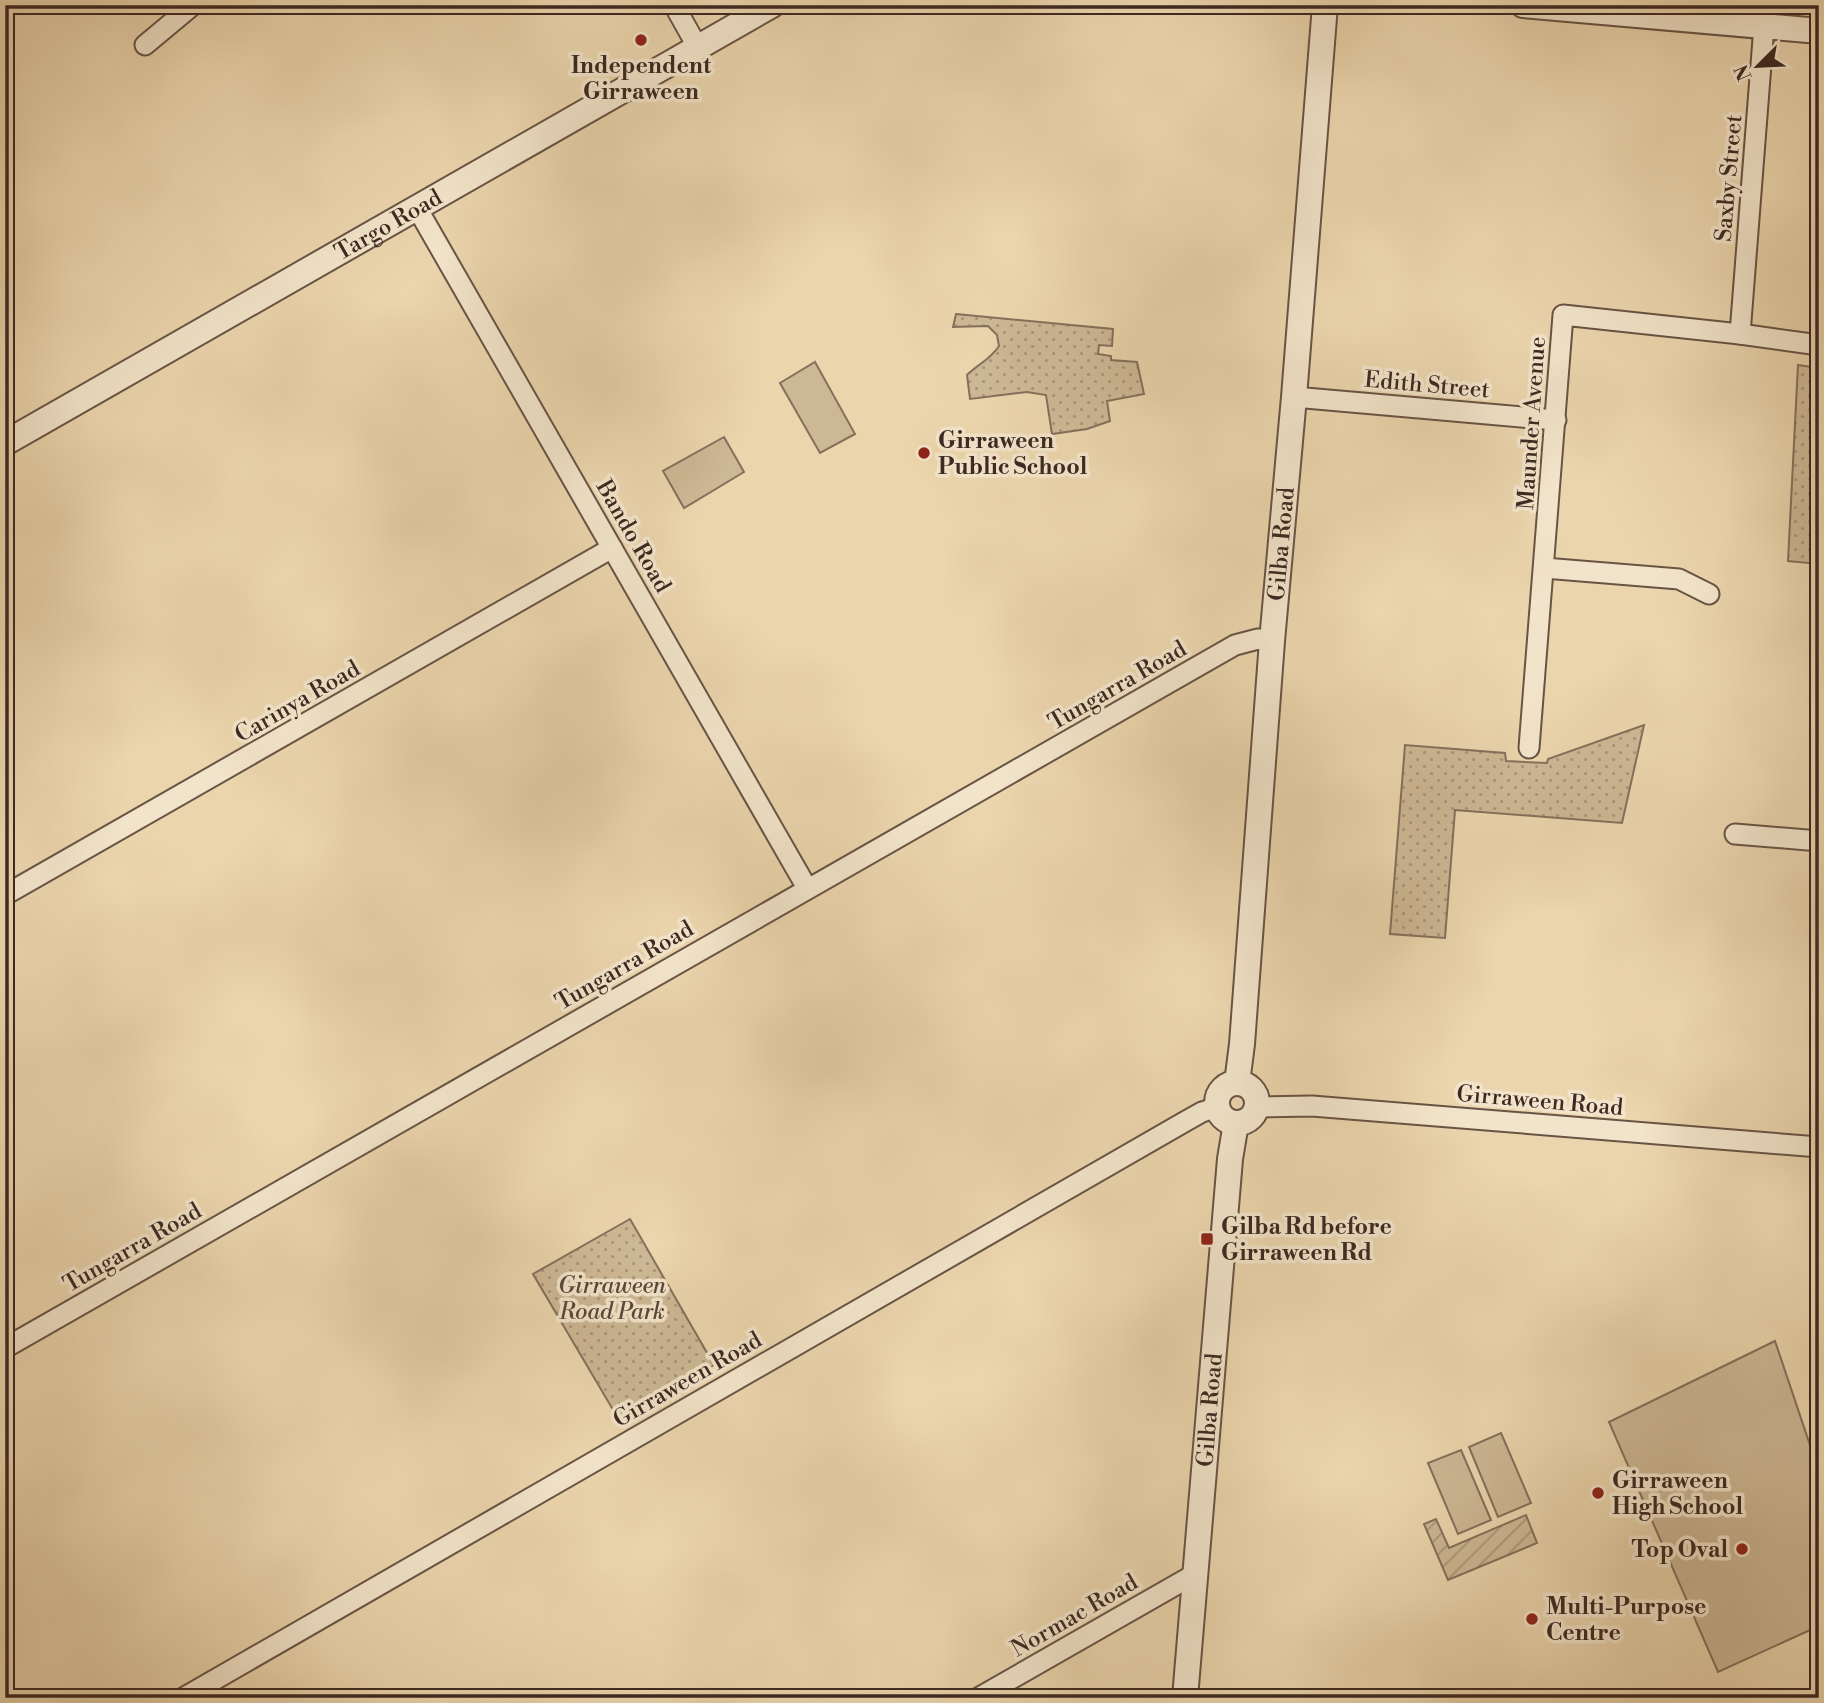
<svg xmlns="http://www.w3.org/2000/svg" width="1824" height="1703" viewBox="0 0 1824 1703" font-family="'Libre Bodoni',serif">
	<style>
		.grass { fill: url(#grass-dots); stroke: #85705c; stroke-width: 2 }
		.garden { fill: url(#garden-furrows); stroke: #85705c; stroke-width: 2 }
		.pitch { fill: #cdb895; stroke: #85705c; stroke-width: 2 }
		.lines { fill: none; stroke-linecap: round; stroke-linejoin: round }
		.minor-casing { stroke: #685445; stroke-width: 23 }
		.tertiary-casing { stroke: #685445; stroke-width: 28 }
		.minor { stroke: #f2e4ca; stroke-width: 19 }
		.tertiary { stroke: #f2e4ca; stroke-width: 24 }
		.poi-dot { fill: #8f2418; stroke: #f2e4ca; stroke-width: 2.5 }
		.labels { text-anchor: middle; stroke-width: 7; stroke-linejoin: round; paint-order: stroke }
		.poi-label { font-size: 23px; font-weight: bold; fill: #3d2922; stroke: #f2e4ca; text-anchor: start }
		.street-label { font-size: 23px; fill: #3d2922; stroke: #f2e4ca }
		.park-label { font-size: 23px; font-style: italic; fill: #5a4639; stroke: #f2e4ca }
	</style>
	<defs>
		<pattern id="grass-dots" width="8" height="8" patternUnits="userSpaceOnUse" patternTransform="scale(1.75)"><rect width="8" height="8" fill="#cdb895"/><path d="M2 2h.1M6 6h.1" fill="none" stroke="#a89679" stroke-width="1.8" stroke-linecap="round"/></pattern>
		<pattern id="garden-furrows" width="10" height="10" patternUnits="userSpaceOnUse" patternTransform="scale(1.75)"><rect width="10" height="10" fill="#cdb895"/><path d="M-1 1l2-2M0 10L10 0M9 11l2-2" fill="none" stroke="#a89679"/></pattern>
	</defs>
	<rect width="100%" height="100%" fill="#ebd5ad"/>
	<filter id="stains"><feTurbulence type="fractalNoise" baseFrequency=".00286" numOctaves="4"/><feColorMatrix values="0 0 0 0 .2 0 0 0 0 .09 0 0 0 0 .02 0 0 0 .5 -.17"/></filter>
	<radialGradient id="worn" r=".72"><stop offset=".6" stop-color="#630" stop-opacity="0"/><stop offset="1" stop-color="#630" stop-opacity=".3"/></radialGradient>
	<g class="grass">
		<path d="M 956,314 L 1113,329 L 1112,346 L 1099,345 L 1098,354 L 1111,356 L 1111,360 L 1137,362 L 1144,394 L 1107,401 L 1110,421 L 1087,429 L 1052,434 L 1046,395 L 1027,392 L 970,399 L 967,375 C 978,364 990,360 999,346 L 997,335 L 988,326 L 953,327 Z"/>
		<polygon points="1798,365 1819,368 1819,564 1788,561"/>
		<polygon points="1644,725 1622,823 1455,810 1445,938 1390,934 1405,745 1505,753 1506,761 1547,763 1548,759"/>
		<polygon points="630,1219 714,1365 619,1420 533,1274"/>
	</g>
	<polygon class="garden" points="1526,1515 1537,1543 1448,1580 1424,1524 1436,1519 1449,1548"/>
	<g class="pitch">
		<polygon points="815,362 855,434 820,453 780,383"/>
		<polygon points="724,437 744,472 684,508 663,471"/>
		<polygon points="1775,1341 1819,1472 1819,1626 1718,1672 1609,1422"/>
		<polygon points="1501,1433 1531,1503 1498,1517 1469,1447"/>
		<polygon points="1461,1450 1491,1520 1458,1534 1428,1463"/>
	</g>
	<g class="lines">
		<g class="minor-casing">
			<g id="minor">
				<polyline points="674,5 698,48"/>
				<polyline points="145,45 193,5"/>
				<polyline points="417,208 807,888"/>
				<polyline points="1740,334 1764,26"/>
				<polyline points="1294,397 1556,420"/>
				<polyline points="1544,568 1679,579 1709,594"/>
				<polyline points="1529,748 1563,315 1740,334 1819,345"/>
				<polyline points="1735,834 1819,841"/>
				<polyline points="5,895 612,548"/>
				<polyline points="1257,1107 1312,1106 1819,1147"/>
				<polyline points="5,1348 1235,645 1258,639 1272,641"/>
				<polyline points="183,1698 1186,1121 1202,1112 1218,1107"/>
				<polyline points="978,1698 1195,1574"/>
			</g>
		</g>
		<g class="tertiary-casing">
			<g id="tertiary">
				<polyline points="1523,5 1819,31"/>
				<path id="s1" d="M 5,443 L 772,5"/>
				<path id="s2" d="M 1237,1083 L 1242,1044 L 1272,641 L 1294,397 L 1325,5"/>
				<circle cx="1237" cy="1103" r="20"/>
				<path id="s3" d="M 1185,1698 L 1230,1159 L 1236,1123"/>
			</g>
		</g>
		<use href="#minor" class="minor"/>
		<use href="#tertiary" class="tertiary"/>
	</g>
	<g class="poi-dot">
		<circle cx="641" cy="40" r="7"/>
		<circle cx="924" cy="453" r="7"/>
		<rect x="1200" y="1232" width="14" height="14" rx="3.5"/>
		<circle cx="1598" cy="1493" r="7"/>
		<circle cx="1742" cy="1549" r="7"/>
		<circle cx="1532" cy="1619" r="7"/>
	</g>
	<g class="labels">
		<g class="poi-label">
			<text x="641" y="73" text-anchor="middle">Independent<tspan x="641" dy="26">Girraween</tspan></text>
			<text x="938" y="448">Girraween<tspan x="938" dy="26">Public School</tspan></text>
			<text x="1221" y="1234">Gilba Rd before<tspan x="1221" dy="26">Girraween Rd</tspan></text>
			<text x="1612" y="1488">Girraween<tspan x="1612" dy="26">High School</tspan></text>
			<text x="1728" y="1557" text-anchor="end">Top Oval</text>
			<text x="1546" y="1614">Multi-Purpose<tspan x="1546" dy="26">Centre</tspan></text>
		</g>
		<g class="street-label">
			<text transform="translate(1728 178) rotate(-85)" y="8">Saxby Street</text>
			<text dy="8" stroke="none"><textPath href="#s1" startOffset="441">Targo Road</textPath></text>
			<text transform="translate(1427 384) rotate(5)" y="8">Edith Street</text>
			<text transform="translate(1531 423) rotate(-86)" y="8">Maunder Avenue</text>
			<text transform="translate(634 536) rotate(60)" y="8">Bando Road</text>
			<text dy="8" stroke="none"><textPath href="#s2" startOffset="541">Gilba Road</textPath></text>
			<text transform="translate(1117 685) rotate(-30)" y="8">Tungarra Road</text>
			<text transform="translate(297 701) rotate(-30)" y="8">Carinya Road</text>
			<text transform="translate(624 965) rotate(-30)" y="8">Tungarra Road</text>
			<text transform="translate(1540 1100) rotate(5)" y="8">Girraween Road</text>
			<text transform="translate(132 1247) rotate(-30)" y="8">Tungarra Road</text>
			<text transform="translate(687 1379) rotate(-30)" y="8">Girraween Road</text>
			<text dy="8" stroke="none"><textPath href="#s3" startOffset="289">Gilba Road</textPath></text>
			<text transform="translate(1074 1615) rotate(-30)" y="8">Normac Road</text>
		</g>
		<g class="park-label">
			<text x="612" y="1293">Girraween<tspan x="612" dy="26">Road Park</tspan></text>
		</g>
	</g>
	<rect width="1824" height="1703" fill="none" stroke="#ebd5ad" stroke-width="28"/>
	<rect x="7" y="7" width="1810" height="1689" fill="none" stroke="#3d2922" stroke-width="3.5"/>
	<rect x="14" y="14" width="1796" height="1675" fill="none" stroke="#3d2922" stroke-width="2"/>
	<g transform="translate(1758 66) rotate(246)" stroke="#f2e4ca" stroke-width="5" paint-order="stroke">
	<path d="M0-5L12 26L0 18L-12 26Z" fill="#3d2922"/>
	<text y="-10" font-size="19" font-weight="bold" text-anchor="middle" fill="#3d2922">N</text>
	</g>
	<rect width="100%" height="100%" filter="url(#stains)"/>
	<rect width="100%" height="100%" fill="url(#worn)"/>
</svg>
